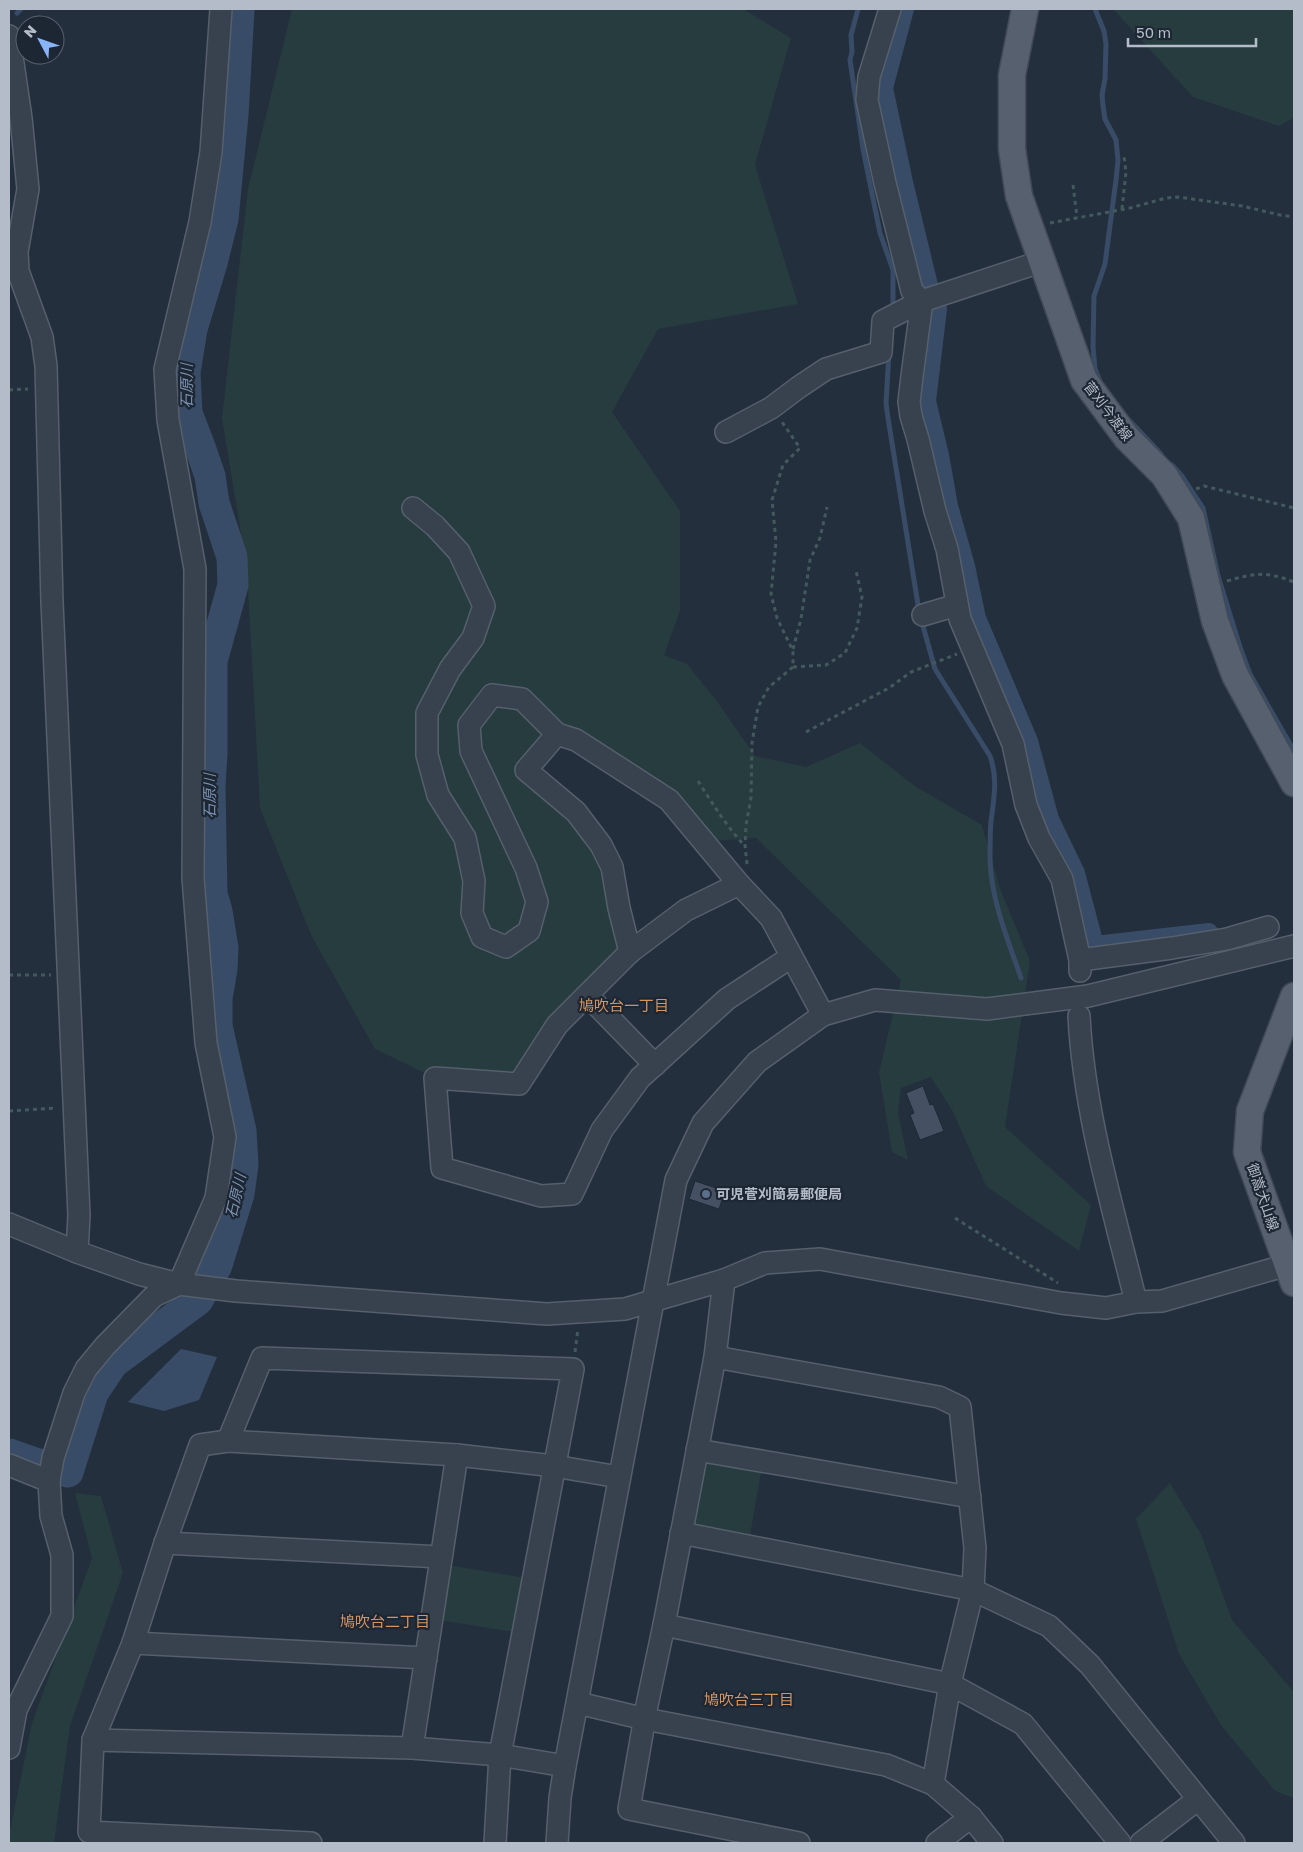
<svg xmlns="http://www.w3.org/2000/svg" width="1303" height="1852" viewBox="0 0 1303 1852" font-family="'Golos Text','Noto Sans JP',sans-serif">
	<style>
		.green { fill: #263c3f }
		.water { fill: #394c67 }
		.lines { fill: none; stroke-linecap: round; stroke-linejoin: round }
		.stream { stroke: #394c67; stroke-width: 5 }
		.canal { stroke: #394c67; stroke-width: 18 }
		.river { stroke: #394c67; stroke-width: 31 }
		.building { fill: #455162; stroke: #1f2835 }
		.minor-casing { stroke: #565f6c; stroke-width: 24 }
		.major-casing { stroke: #414a57; stroke-width: 29 }
		.path { stroke: #44595c; stroke-width: 3; stroke-dasharray: 4 4; stroke-linecap: butt }
		.minor { stroke: #38414e; stroke-width: 21 }
		.major { stroke: #56606e; stroke-width: 26 }
		.service-dot { fill: #5c6f8a; stroke: #1d2633; stroke-width: 2 }
		.labels { text-anchor: middle; stroke-width: 4.5; stroke-linejoin: round; paint-order: stroke }
		.street-label { font-size: 14px; fill: #b4bcc9; stroke: #1d2633 }
		.poi-label { font-size: 14px; font-weight: bold; fill: #b4bcc9; stroke: #1d2633; text-anchor: start }
		.water-label { font-size: 15px; font-style: italic; fill: #7c92b1; stroke: #1d2633 }
		.neighbourhood-label { font-size: 15px; fill: #d59563; stroke: #1d2633 }
	</style>
	<rect width="100%" height="100%" fill="#242f3e"/>
	<g class="green">
		<polygon points="292,9 743,9 791,38 755,165 798,304 658,329 612,412 680,511 680,611 664,655 687,664 716,700 755,756 806,767 860,743 916,787 982,825 1000,889 1030,961 1005,1127 1091,1205 1079,1251 986,1186 952,1110 931,1077 901,1088 898,1113 908,1160 892,1152 879,1072 901,980 756,838 709,841 555,732 527,770 601,845 630,952 519,1084 435,1078 375,1049 311,935 260,808 247,570 222,418 248,189"/>
		<polygon points="1113,9 1294,9 1294,118 1279,126 1193,97"/>
		<polygon points="697,1450 763,1461 748,1547 681,1533"/>
		<polygon points="1170,1483 1201,1534 1232,1620 1294,1692 1294,1798 1275,1791 1221,1725 1179,1654 1136,1519"/>
		<polygon points="75,1493 101,1496 123,1573 70,1726 54,1843 9,1843 9,1836 32,1723 92,1558"/>
		<polygon points="441,1564 532,1579 522,1633 432,1619"/>
	</g>
	<polygon class="water" points="181,1349 217,1357 199,1400 164,1411 128,1402"/>
	<g class="lines">
		<g class="stream">
			<polyline points="858,9 851,35 852,52 850,60 863,149 880,233 893,270 893,309"/>
			<polyline points="1095,9 1104,31 1106,44 1105,79 1102,95 1103,106 1105,119 1116,140 1118,160 1116,180 1105,264 1094,296 1093,347 1095,369 1101,384"/>
			<polyline points="17,13 21,9"/>
			<polyline points="889,352 886,403 888,418 919,611"/>
			<polyline points="1129,420 1161,454"/>
			<polyline points="1172,465 1182,476 1203,508 1218,576 1240,647 1250,674 1294,751"/>
			<path d="M 921,619 L 935,669 L 990,756 C 998,778 994,798 991,821 C 990,833 990,847 990,859 C 991,900 1008,940 1021,978"/>
		</g>
		<polyline class="canal" points="905,9 884,88 904,182 929,285 938,309 927,401 940,455 949,506 966,566 977,618 1029,741 1050,819 1076,873 1095,945 1209,932"/>
		<polyline class="river" points="9,1454 35,1463 68,1472 93,1393 113,1363 198,1300 217,1265 239,1194 243,1165 241,1131 217,1026 217,998 222,969 223,948 217,911 212,894 210,786 212,753 212,661 233,585 232,557 214,503 210,476 200,447 187,413 185,372 192,329 212,263 223,219 233,115 239,9"/>
	</g>
	<g class="building">
		<polygon points="923,1086 930,1105 933,1104 944,1131 920,1140 910,1115 914,1113 906,1093"/>
		<polygon points="695,1181 725,1191 719,1209 689,1199"/>
	</g>
	<g class="lines">
		<g class="minor-casing">
			<g id="minor">
				<polyline points="890,9 869,77 867,100 885,183 912,291 922,301 912,376 909,402 911,416 918,439 935,511 947,549 960,619 1013,744 1026,805 1039,838 1062,879 1080,960 1080,971"/>
				<polyline points="9,36 21,118 28,189 17,252 18,271 42,337 46,366 52,602 79,1215 77,1252"/>
				<polyline points="726,432 771,408 799,387 826,369 881,352 883,321 922,301 1043,261"/>
				<polyline points="413,508 435,526 459,552 484,606 473,638 450,669 427,713 427,755 438,795 465,838 474,881 472,913 482,937 506,947 529,931 537,902 526,868 471,751 469,725 492,695 522,699 557,734"/>
				<polyline points="923,615 957,605"/>
				<polyline points="739,884 686,910 630,952 557,1025 519,1084 435,1078 442,1168 541,1196 572,1194 602,1130 640,1078 727,999 791,957"/>
				<polyline points="630,952 619,908 612,867 601,845 576,812 526,770 557,734 576,740 669,800 739,884 771,918 823,1015"/>
				<polyline points="1080,960 1172,948 1227,939 1268,927"/>
				<polyline points="587,995 655,1065"/>
				<path d="M 1079,1016 C 1084,1113 1113,1208 1136,1302"/>
				<polyline points="9,1224 77,1252 139,1274 179,1284 236,1291 547,1314 625,1309 724,1280 765,1263 820,1259 1061,1303 1106,1308 1136,1302 1162,1301 1287,1265"/>
				<polyline points="724,1280 715,1357 664,1625 647,1705 629,1809 799,1843"/>
				<polyline points="715,1357 939,1397 960,1407 975,1548 973,1590 950,1684 933,1784"/>
				<polyline points="228,1441 262,1358 573,1369 500,1755 495,1843"/>
				<polyline points="697,1450 970,1497"/>
				<polyline points="9,1465 49,1481"/>
				<polyline points="681,1533 973,1590 1049,1626 1090,1665 1234,1843"/>
				<polyline points="165,1543 441,1557"/>
				<polyline points="664,1625 950,1684 1023,1724 1120,1843"/>
				<polyline points="133,1643 426,1658"/>
				<polyline points="578,1703 645,1719 886,1765 933,1784 971,1817 992,1843"/>
				<polyline points="93,1740 412,1748 500,1755 565,1766"/>
				<polyline points="9,1748 16,1710 62,1616 62,1555 51,1516 49,1481 53,1458 74,1393 86,1369 105,1346 154,1296 179,1284 216,1198 225,1137 206,1043 193,878 195,569 168,420 165,369 200,222 211,152 221,9"/>
				<polyline points="412,1748 457,1455"/>
				<polyline points="311,1843 89,1832 93,1740 133,1643 165,1543 200,1445 228,1441 457,1455 554,1466 619,1477"/>
				<polyline points="557,1843 560,1798 565,1766 676,1180 703,1123 757,1062 823,1015 875,1000 987,1009 1088,996 1294,946"/>
				<polyline points="937,1843 971,1817"/>
				<polyline points="1141,1843 1197,1800"/>
			</g>
		</g>
		<g class="major-casing">
			<g id="major">
				<polyline points="1025,9 1012,75 1012,149 1019,196 1084,380 1127,438 1164,475 1191,518 1215,621 1235,675 1294,783"/>
				<polyline points="1294,996 1250,1111 1247,1152 1294,1283"/>
			</g>
		</g>
		<g class="path">
			<polyline points="1073,185 1077,217"/>
			<polyline points="1122,209 1126,172 1124,156"/>
			<polyline points="1050,223 1130,208 1166,198 1178,197 1242,206 1280,215 1294,217"/>
			<polyline points="9,390 28,389"/>
			<polyline points="1196,489 1204,486 1294,508"/>
			<path d="M 1227,581 C 1255,573 1266,571 1294,582"/>
			<polyline points="793,649 801,619 810,560 820,538 827,507"/>
			<polyline points="793,667 826,665 845,653 857,628 862,597 856,571"/>
			<polyline points="806,732 889,688 911,672 957,654"/>
			<path d="M 698,781 C 713,804 726,826 745,846"/>
			<polyline points="747,864 745,845 746,825 751,798 752,743 758,707 769,687 793,667 793,651 777,618 771,594 776,542 772,500 783,465 800,448 782,422"/>
			<polyline points="9,975 51,975"/>
			<polyline points="9,1111 56,1108"/>
			<polyline points="955,1218 1058,1283"/>
			<polyline points="575,1352 578,1329"/>
		</g>
		<use href="#minor" class="minor"/>
		<use href="#major" class="major"/>
	</g>
	<circle class="service-dot" cx="706" cy="1194" r="5"/>
	<g class="labels">
		<g class="street-label">
			<text transform="translate(1108 411) rotate(53)" y="5">菅刈今渡線</text>
			<text transform="translate(1263 1197) rotate(71)" y="5">御嵩犬山線</text>
		</g>
		<g class="poi-label">
			<text x="716" y="1199">可児菅刈簡易郵便局</text>
		</g>
		<g class="water-label">
			<text transform="translate(187 386) rotate(-90)" y="5">石原川</text>
			<text transform="translate(210 796) rotate(-90)" y="5">石原川</text>
			<text transform="translate(236 1196) rotate(-77)" y="5">石原川</text>
		</g>
		<g class="neighbourhood-label">
			<text x="624" y="1011">鳩吹台一丁目</text>
			<text x="385" y="1627">鳩吹台二丁目</text>
			<text x="749" y="1705">鳩吹台三丁目</text>
		</g>
	</g>
	<rect width="1303" height="1852" fill="none" stroke="#b4bcc9" stroke-width="20"/>
	<g transform="translate(40 40) rotate(311)"><circle r="24" fill="#1d2633" stroke="#59626f"/>
	<path d="M0-4L9 19L0 12L-9 19Z" fill="#8ab4f8"/>
	<text y="-8" font-size="14" font-weight="bold" text-anchor="middle" fill="#b4bcc9">N</text>
	</g>
	<path d="M1128 38v8h128v-8" fill="none" stroke="#b4bcc9" stroke-width="2.5"/>
	<text x="1136" y="38" font-size="15" fill="#b4bcc9" stroke="#1d2633" stroke-width="4" paint-order="stroke">50 m</text>
</svg>
